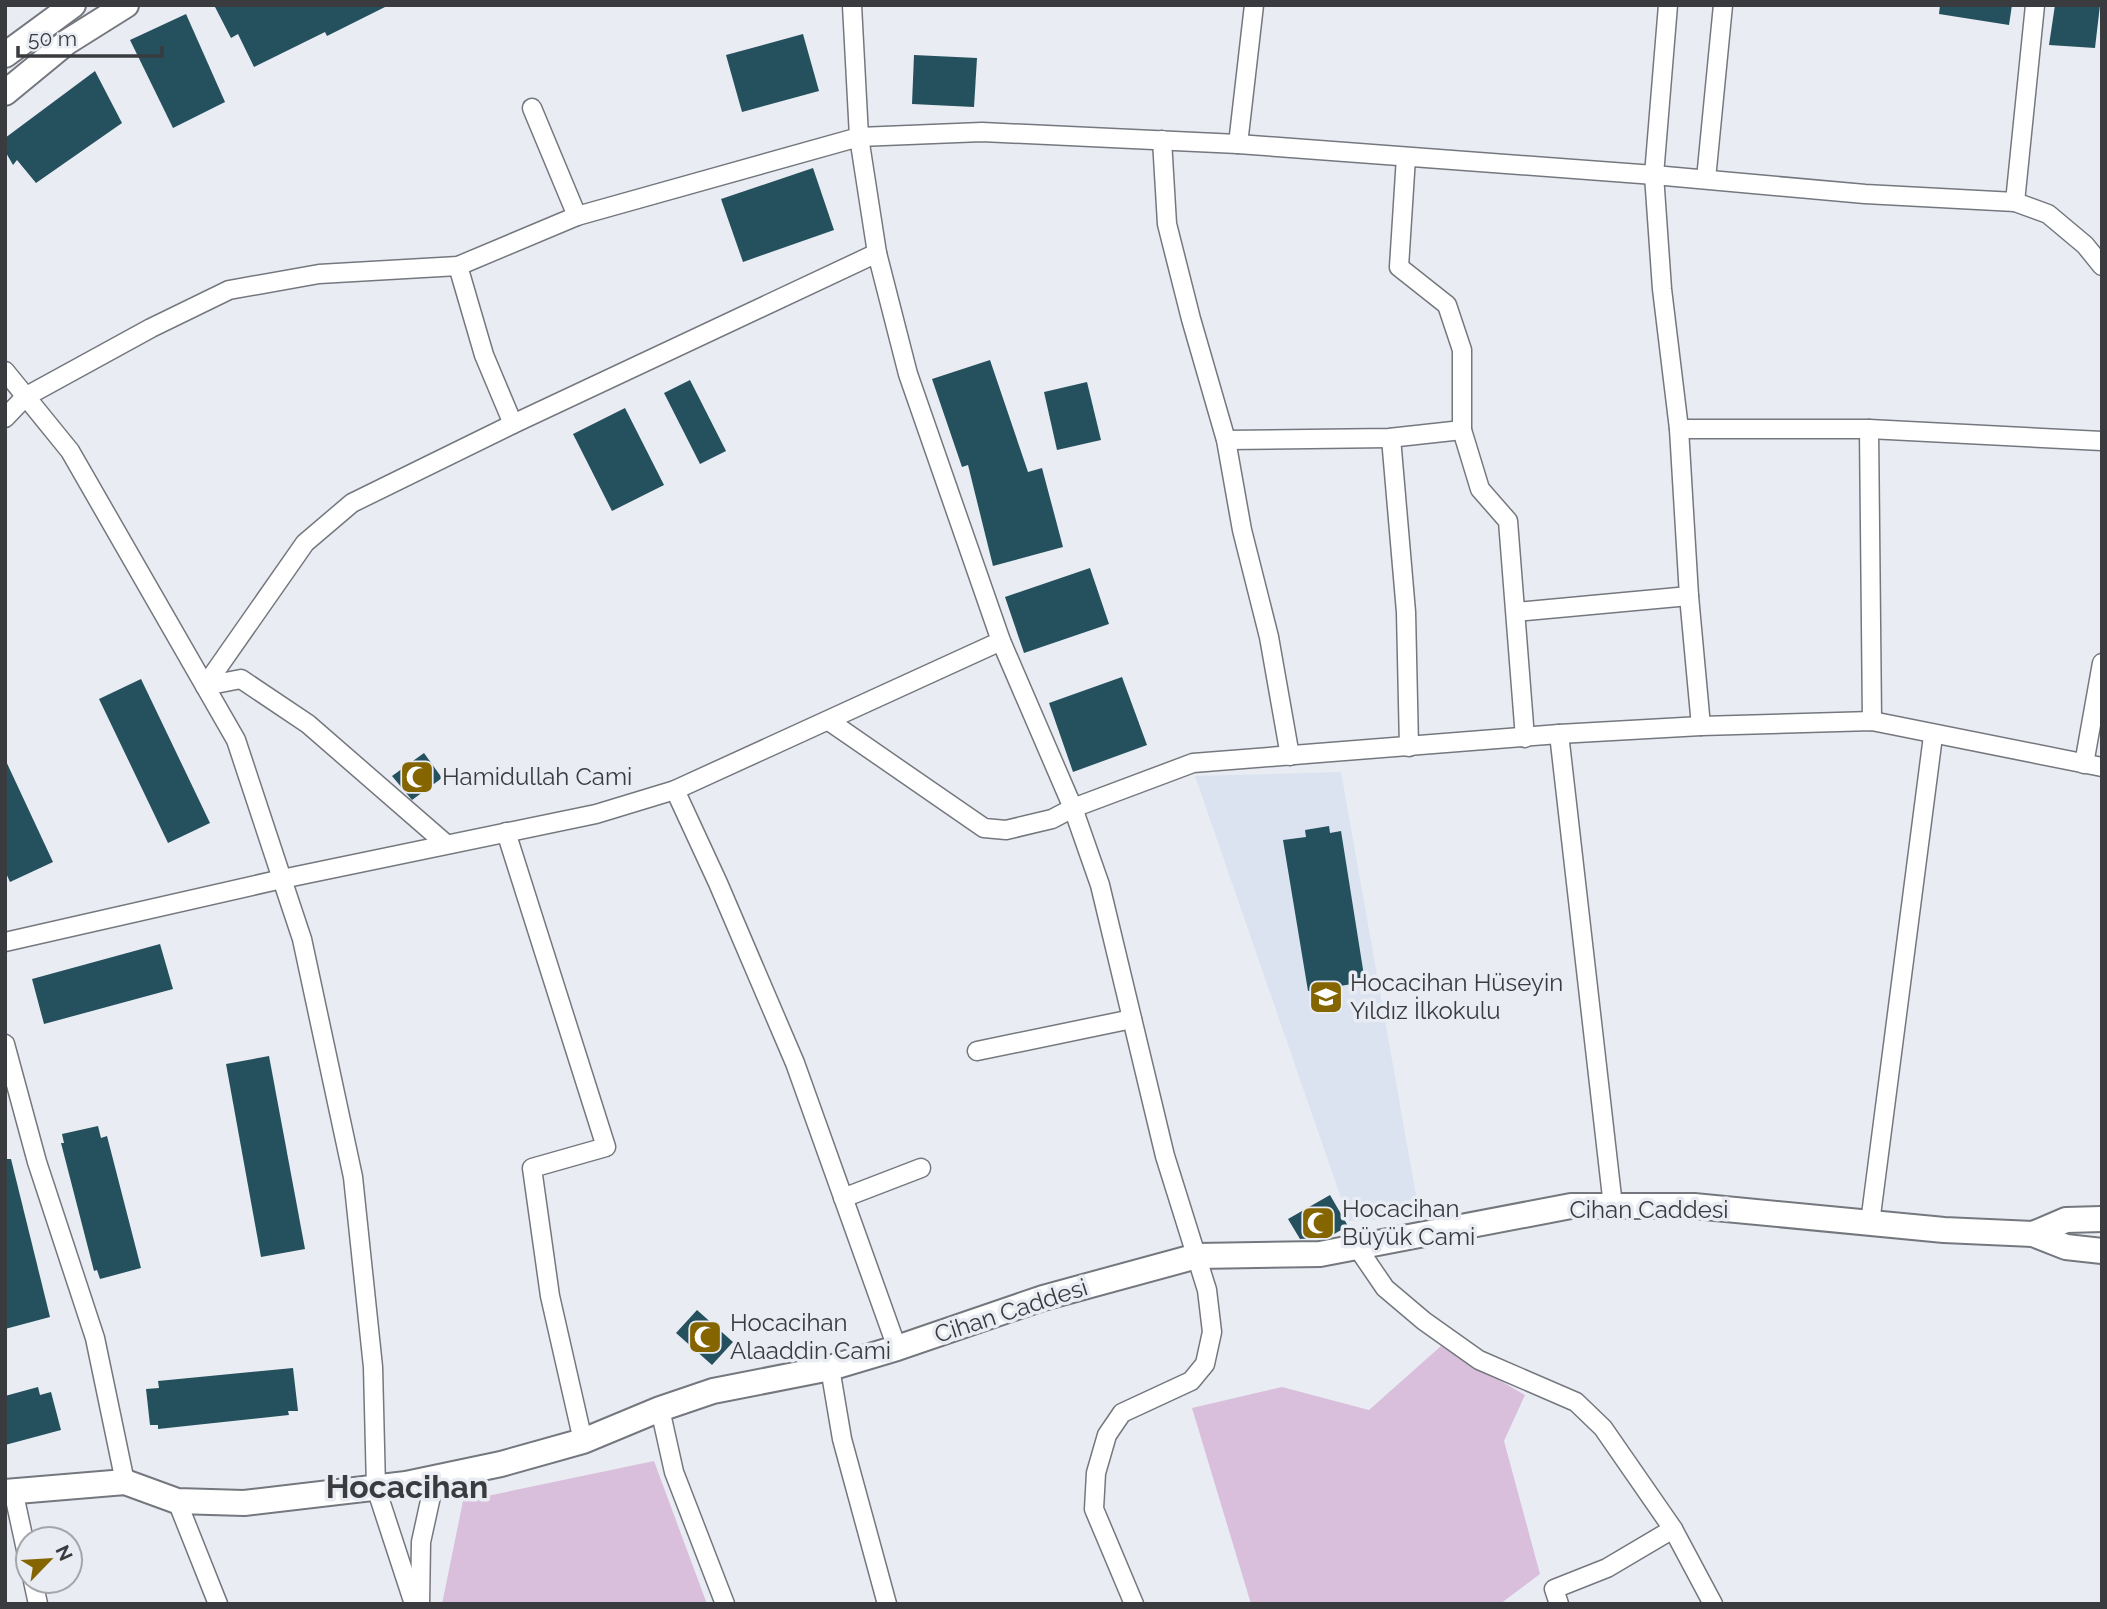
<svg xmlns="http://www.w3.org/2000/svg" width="2107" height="1609" viewBox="0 0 2107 1609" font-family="Raleway,sans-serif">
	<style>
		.built { fill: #dae3ef }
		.green { fill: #d9bfdc }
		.building { fill: #25505e }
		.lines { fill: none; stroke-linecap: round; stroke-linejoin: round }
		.street-casing { stroke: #74787e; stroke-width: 21 }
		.secondary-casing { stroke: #74787e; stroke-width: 28 }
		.street { stroke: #fff; stroke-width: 18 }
		.secondary { stroke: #fff; stroke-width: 24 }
		.labels { text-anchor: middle; stroke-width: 7; stroke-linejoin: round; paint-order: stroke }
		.poi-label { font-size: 24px; fill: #3a3b3e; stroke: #e9edf3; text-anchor: start }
		.street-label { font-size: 24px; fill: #3a3b3e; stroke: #e9edf3 }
		.district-label { font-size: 32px; font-weight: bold; fill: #3a3b3e; stroke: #e9edf3 }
	</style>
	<rect width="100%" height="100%" fill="#e9edf3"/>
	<polygon class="built" points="1341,772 1420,1218 1349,1221 1195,776"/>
	<g class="green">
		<polygon points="1441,1346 1525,1395 1504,1441 1540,1574 1500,1604 1251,1604 1192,1408 1282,1387 1369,1410"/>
		<polygon points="654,1461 707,1604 442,1604 463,1501"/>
	</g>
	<g class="building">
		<polygon points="214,5 389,5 327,36 325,32 254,67 238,34 231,38"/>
		<polygon points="1940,5 2012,5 2009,25 1939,14"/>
		<polygon points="2055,5 2100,5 2095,48 2049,45"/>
		<polygon points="186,14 225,102 173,128 130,40"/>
		<polygon points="803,34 819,91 742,112 726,55"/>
		<polygon points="914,55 977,58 974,107 912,104"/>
		<polygon points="95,71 122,123 36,183 17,160 13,165 5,151 5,138"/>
		<polygon points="813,168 834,230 743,262 721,199"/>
		<polygon points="990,360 1028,472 1042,468 1063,547 993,566 968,465 962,467 932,379"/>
		<polygon points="690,380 726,451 700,464 664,393"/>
		<polygon points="1087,382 1101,440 1057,450 1044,392"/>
		<polygon points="625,408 664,485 612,511 573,434"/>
		<polygon points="1090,568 1109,624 1024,653 1005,597"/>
		<polygon points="1122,677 1147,745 1073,772 1049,703"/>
		<polygon points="141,679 210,823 168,843 99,699"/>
		<polygon points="424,753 442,778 412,800 392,776"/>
		<polygon points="5,759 53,862 10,882 5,871"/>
		<polygon points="1329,826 1330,833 1341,831 1365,982 1308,991 1283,840 1306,837 1305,830"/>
		<polygon points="160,944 173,989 44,1024 32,979"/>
		<polygon points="269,1056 305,1249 261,1257 226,1064"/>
		<polygon points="98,1126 101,1138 107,1136 141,1268 100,1279 97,1270 94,1271 61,1143 64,1143 62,1134"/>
		<polygon points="5,1159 11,1159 50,1317 5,1329"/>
		<polygon points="1330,1195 1348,1226 1329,1237 1300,1239 1288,1219"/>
		<polygon points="697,1310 733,1342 712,1365 676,1333"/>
		<polygon points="293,1368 298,1411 288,1411 289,1415 158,1429 158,1425 150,1425 146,1389 159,1388 158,1381"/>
		<polygon points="38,1387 40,1395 51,1392 61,1430 5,1445 5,1396"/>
	</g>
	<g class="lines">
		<g class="street-casing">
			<g id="street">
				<polyline points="852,5 859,137 877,253 908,374 1001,641 1073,808 1100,885 1165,1156 1207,1290 1212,1332 1205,1364 1191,1381 1122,1413 1107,1435 1096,1473 1094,1509 1134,1604"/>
				<polyline points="1668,5 1654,175 1662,289 1679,429 1689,596 1701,726"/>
				<polyline points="532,108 577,216"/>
				<polyline points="1162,140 1167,224 1191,319 1226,440 1242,530 1269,637 1290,756"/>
				<polyline points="1238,144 1254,5"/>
				<polyline points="1406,157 1399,267 1447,305 1462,350 1462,430 1480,489 1508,521 1525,738"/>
				<polyline points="1706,179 1723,5"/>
				<polyline points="2015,202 2035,5"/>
				<polyline points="458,266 484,355 513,424"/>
				<polyline points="5,371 70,451 236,740 282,879 302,939 353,1177 373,1367 376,1488 414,1604"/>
				<polyline points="5,418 25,397 151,328 229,290 319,274 458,266 577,216 859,137 982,132 1238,144 1654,175 1865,194 2015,202 2048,214 2085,245 2102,266"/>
				<polyline points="1679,429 1869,429 2102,441"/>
				<polyline points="1869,429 1872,721"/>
				<polyline points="1391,438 1406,612 1409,747"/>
				<polyline points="1226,440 1389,438 1462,430"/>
				<polyline points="1516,612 1689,596"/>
				<polyline points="205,686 305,543 352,503 513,424 877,253"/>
				<polyline points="205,686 241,679 308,724 446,844"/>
				<polyline points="829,721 984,828 1006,830 1052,819 1073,808 1193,763 1559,734 1701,726 1872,721 2102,767"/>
				<polyline points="1559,734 1613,1206"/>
				<polyline points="2084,764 2102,663"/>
				<polyline points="675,790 718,883 795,1063 897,1348"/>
				<polyline points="506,832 606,1147 532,1168 550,1296 583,1441"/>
				<polyline points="5,942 282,879 596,814 675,790 1001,641"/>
				<polyline points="5,1044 37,1162 95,1338 125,1482"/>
				<polyline points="977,1051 1132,1019"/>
				<polyline points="843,1198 921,1168"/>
				<polyline points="1870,1223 1933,736"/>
				<polyline points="1357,1247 1385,1288 1424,1321 1479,1360 1576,1402 1603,1428 1673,1529 1713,1604"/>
				<polyline points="830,1368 842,1439 887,1604"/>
				<polyline points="660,1409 674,1472 725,1604"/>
				<polyline points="13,1490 28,1559"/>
				<polyline points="177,1501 218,1604"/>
				<polyline points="33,1581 38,1604"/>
				<polyline points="420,1604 421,1542 435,1478"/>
				<polyline points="1559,1604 1554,1589 1607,1568 1673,1529"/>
			</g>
		</g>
		<g class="secondary-casing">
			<g id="secondary">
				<polyline points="5,55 73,5"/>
				<polyline points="5,93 67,42 126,5"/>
				<polyline points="2033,1234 2066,1220 2102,1219"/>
				<polyline points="5,1492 125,1482 177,1501 244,1503 406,1484 501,1464 583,1441 660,1409 713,1391 830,1368 897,1348 1043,1298 1197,1256 1320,1254 1571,1206 1694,1206 1944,1230 2033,1234 2066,1247 2102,1251"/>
			</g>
		</g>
		<use href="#street" class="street"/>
		<use href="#secondary" class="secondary"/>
	</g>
	<defs>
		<g id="mosque-square" transform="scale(1.75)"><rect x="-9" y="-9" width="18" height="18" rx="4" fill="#856500" stroke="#e9edf3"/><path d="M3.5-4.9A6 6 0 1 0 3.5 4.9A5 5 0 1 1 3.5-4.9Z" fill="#fff"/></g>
		<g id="school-square" transform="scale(1.75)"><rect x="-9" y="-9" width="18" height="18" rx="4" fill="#856500" stroke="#e9edf3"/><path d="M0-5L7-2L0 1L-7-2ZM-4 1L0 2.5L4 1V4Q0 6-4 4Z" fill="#fff"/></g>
	</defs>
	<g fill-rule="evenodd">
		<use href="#mosque-square" x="417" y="777"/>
		<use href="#school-square" x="1326" y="997"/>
		<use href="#mosque-square" x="1318" y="1223"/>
		<use href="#mosque-square" x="705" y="1337"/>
	</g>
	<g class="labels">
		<g class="poi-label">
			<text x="442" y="785">Hamidullah Cami</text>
			<text x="1350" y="991">Hocacihan Hüseyin<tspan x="1350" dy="28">Yıldız İlkokulu</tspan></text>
			<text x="1342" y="1217">Hocacihan<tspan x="1342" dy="28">Büyük Cami</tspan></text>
			<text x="730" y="1331">Hocacihan<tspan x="730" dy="28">Alaaddin Cami</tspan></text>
		</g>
		<g class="street-label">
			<text x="1649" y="1218">Cihan Caddesi</text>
			<text transform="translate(1011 1311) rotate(-18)" y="8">Cihan Caddesi</text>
		</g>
		<g class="district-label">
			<text x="407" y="1498">Hocacihan</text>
		</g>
	</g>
	<rect width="2107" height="1609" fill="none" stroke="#3a3b3e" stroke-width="14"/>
	<g transform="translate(49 1560) rotate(65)"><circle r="33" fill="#e9edf3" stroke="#a3a6ab" stroke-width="2"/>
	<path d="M0-5L12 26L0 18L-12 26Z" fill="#856500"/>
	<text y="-10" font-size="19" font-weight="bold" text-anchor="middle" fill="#3a3b3e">N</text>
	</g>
	<path d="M18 46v10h144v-10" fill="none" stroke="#3a3b3e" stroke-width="3.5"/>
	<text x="28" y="46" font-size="21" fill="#3a3b3e" stroke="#e9edf3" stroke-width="5" paint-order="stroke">50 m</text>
</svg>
